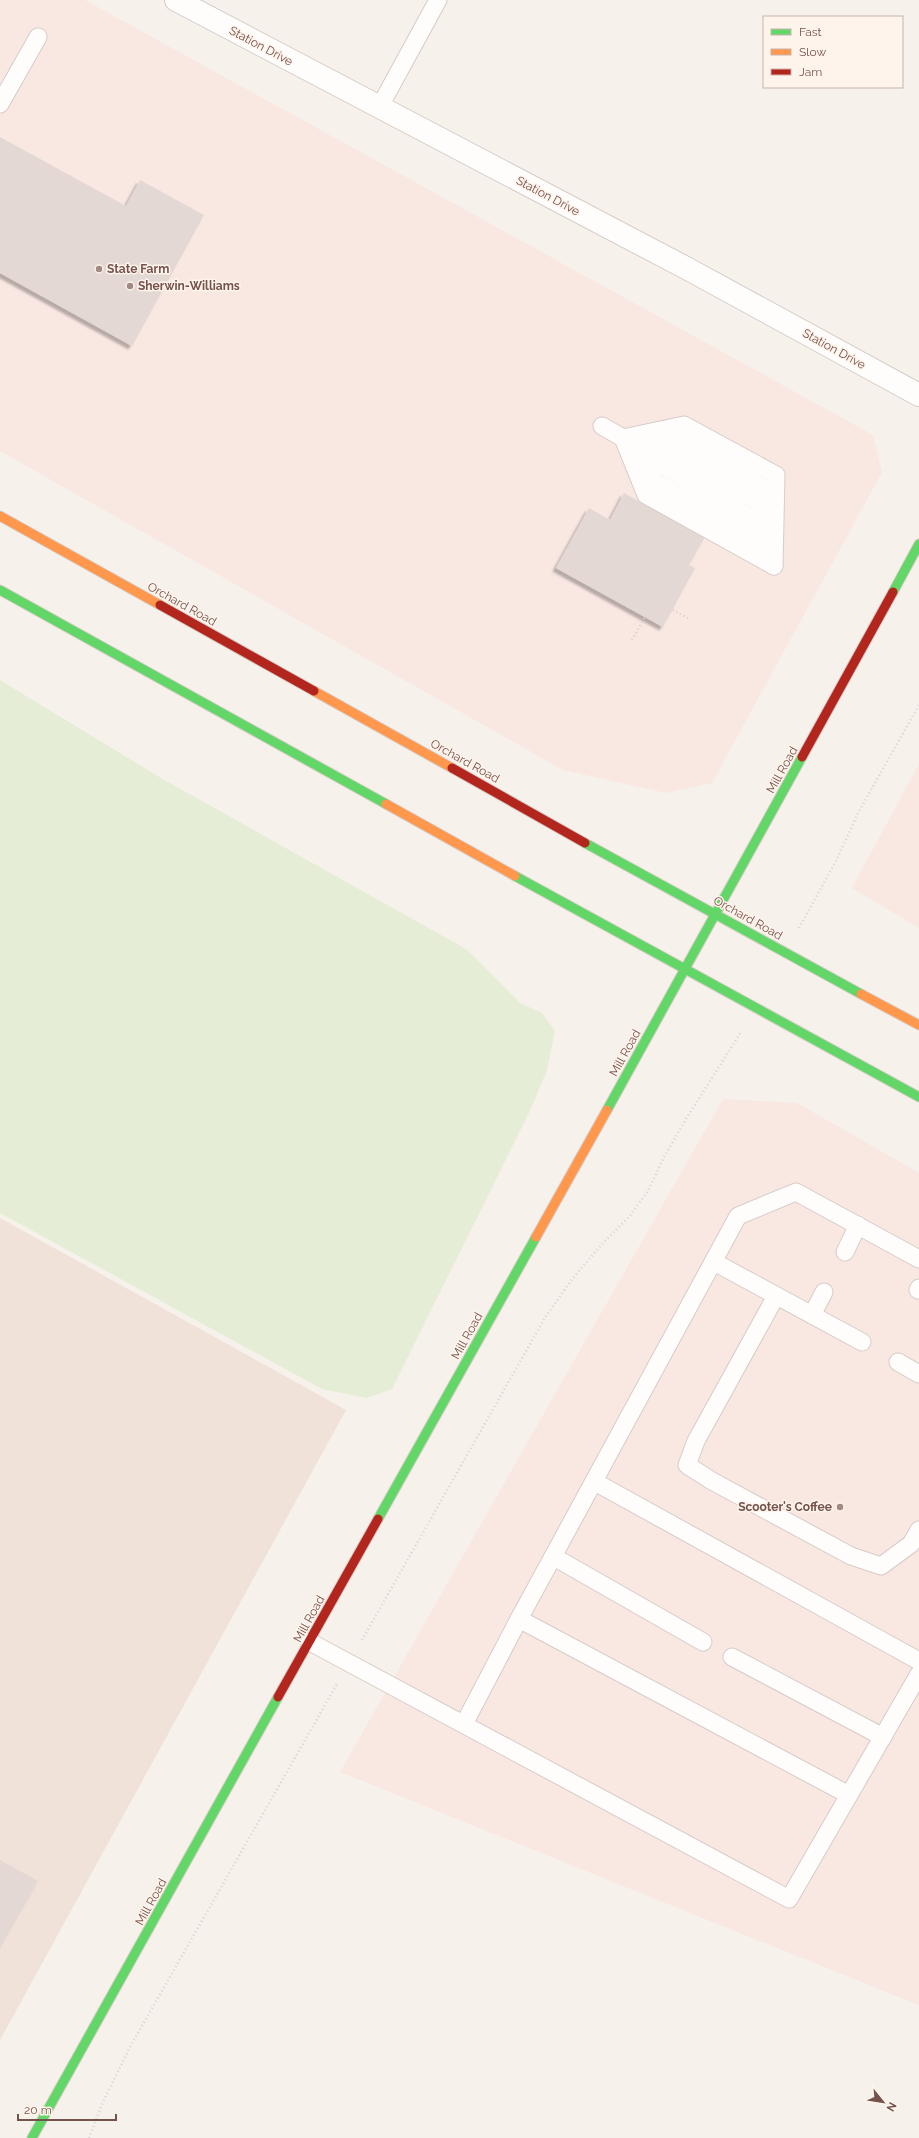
<svg xmlns="http://www.w3.org/2000/svg" width="919" height="2138" viewBox="0 0 919 2138" font-family="Raleway,sans-serif">
	<style>
		.residential { fill: #f0e2d9 }
		.commercial { fill: #f9e7e2 }
		.green { fill: #e6edd6 }
		.building { fill: #e3d8d3; filter: url(#shadow) }
		.lines { fill: none; stroke-linecap: round; stroke-linejoin: round }
		.lane-casing { stroke: #d6ccc8; stroke-width: 19 }
		.street-casing { stroke: #d6ccc8; stroke-width: 24 }
		.fast-casing { stroke: #d6ccc8; stroke-width: 11 }
		.slow-casing { stroke: #d6ccc8; stroke-width: 11 }
		.jam-casing { stroke: #d6ccc8; stroke-width: 11 }
		.path { stroke: #dad0ce; stroke-width: 2.5; stroke-dasharray: 1 3; stroke-linecap: butt }
		.lane { stroke: #fefdfc; stroke-width: 17 }
		.street { stroke: #fefdfc; stroke-width: 22 }
		.fast { stroke: #63d668; stroke-width: 9 }
		.slow { stroke: #ff974d; stroke-width: 9 }
		.jam { stroke: #b3261e; stroke-width: 9 }
		.poi-dot { fill: #a28a84; stroke: #fef4ec; stroke-width: 1.5 }
		.labels { text-anchor: middle; stroke-width: 3; stroke-linejoin: round; paint-order: stroke }
		.street-label { font-size: 12px; fill: #74534c; stroke: #fef4ec }
		.poi-label { font-size: 12px; font-weight: bold; fill: #74534c; stroke: #fef4ec; text-anchor: start }
	</style>
	<defs>
		<filter id="shadow"><feDropShadow dx="-3.5" dy="3.5" stdDeviation="1" flood-color="#0004"/></filter>
	</defs>
	<rect width="100%" height="100%" fill="#f7f1eb"/>
	<polygon class="residential" points="0,1218 346,1410 0,2040"/>
	<g class="commercial">
		<polygon points="0,0 85,0 873,435 882,472 712,783 666,793 563,770 0,451"/>
		<polygon points="919,764 919,928 852,888"/>
		<polygon points="723,1099 797,1103 919,1173 919,2005 340,1772"/>
	</g>
	<polygon class="green" points="0,680 161,778 466,949 520,1003 542,1013 555,1031 547,1070 529,1113 392,1389 367,1398 322,1389 0,1213"/>
	<g class="building">
		<polygon points="0,137 126,206 140,180 204,215 132,346 0,273"/>
		<polygon points="687,444 705,537 689,565 695,568 663,627 556,568 589,508 610,520 624,493 651,508"/>
		<polygon points="0,1860 38,1881 0,1948"/>
	</g>
	<g class="lines">
		<g class="lane-casing">
			<g id="lane">
				<polyline points="0,104 38,37"/>
				<polyline points="379,108 438,0"/>
				<polyline points="602,426 623,438 684,425 776,475 774,566"/>
				<polyline points="623,438 646,495 774,566"/>
				<polyline points="651,439 677,440 768,490 769,508"/>
				<polyline points="643,445 670,453 760,503 764,521"/>
				<polyline points="634,446 662,466 752,518 773,562"/>
				<polyline points="639,461 654,481 744,532 764,554"/>
				<polyline points="845,1252 858,1225"/>
				<polyline points="714,1262 862,1342"/>
				<polyline points="918,1290 919,1288"/>
				<polyline points="776,1296 696,1441 687,1465 712,1481 851,1556 881,1566 911,1544 919,1530"/>
				<polyline points="812,1315 824,1292"/>
				<polyline points="898,1362 919,1374"/>
				<polyline points="595,1482 919,1661"/>
				<polyline points="554,1557 703,1642"/>
				<polyline points="519,1619 849,1795"/>
				<polyline points="310,1642 789,1899 919,1674"/>
				<polyline points="732,1657 883,1737"/>
				<polyline points="464,1724 519,1619 738,1216 796,1192 919,1259"/>
			</g>
		</g>
		<g class="street-casing">
			<polyline id="street" points="176,0 688,269 919,395"/>
		</g>
		<g class="fast-casing">
			<g id="fast">
				<polyline points="0,590 386,804"/>
				<polyline points="893,592 919,544"/>
				<polyline points="585,843 861,994"/>
				<polyline points="515,876 919,1097"/>
				<polyline points="607,1110 802,757"/>
				<polyline points="378,1519 536,1237"/>
				<polyline points="32,2138 278,1697"/>
			</g>
		</g>
		<g class="slow-casing">
			<g id="slow">
				<polyline points="0,516 160,605"/>
				<polyline points="314,691 452,768"/>
				<polyline points="386,804 515,876"/>
				<polyline points="861,994 919,1025"/>
				<polyline points="536,1237 607,1110"/>
			</g>
		</g>
		<g class="jam-casing">
			<g id="jam">
				<polyline points="160,605 314,691"/>
				<polyline points="802,757 893,592"/>
				<polyline points="452,768 585,843"/>
				<polyline points="278,1697 378,1519"/>
			</g>
		</g>
		<g class="path">
			<polyline points="673,610 688,618"/>
			<polyline points="632,640 645,617"/>
			<polyline points="799,928 836,861 858,813 919,705"/>
			<polyline points="362,1640 546,1316 573,1278 603,1243 629,1217 648,1191 663,1159 686,1119 741,1032"/>
			<polyline points="89,2138 102,2104 130,2047 337,1684"/>
		</g>
		<use href="#lane" class="lane"/>
		<use href="#street" class="street"/>
		<use href="#fast" class="fast"/>
		<use href="#slow" class="slow"/>
		<use href="#jam" class="jam"/>
	</g>
	<g class="poi-dot">
		<circle cx="99" cy="269" r="4"/>
		<circle cx="130" cy="286" r="4"/>
		<circle cx="840" cy="1507" r="4"/>
	</g>
	<g class="labels">
		<g class="street-label">
			<text transform="translate(261 46) rotate(28)" y="4">Station Drive</text>
			<text transform="translate(548 196) rotate(28)" y="4">Station Drive</text>
			<text transform="translate(834 349) rotate(29)" y="4">Station Drive</text>
			<text transform="translate(182 604) rotate(29)" y="4">Orchard Road</text>
			<text transform="translate(465 761) rotate(29)" y="4">Orchard Road</text>
			<text transform="translate(782 770) rotate(-61)" y="4">Mill Road</text>
			<text transform="translate(748 918) rotate(29)" y="4">Orchard Road</text>
			<text transform="translate(625 1053) rotate(-61)" y="4">Mill Road</text>
			<text transform="translate(467 1336) rotate(-61)" y="4">Mill Road</text>
			<text transform="translate(309 1619) rotate(-61)" y="4">Mill Road</text>
			<text transform="translate(151 1902) rotate(-61)" y="4">Mill Road</text>
		</g>
		<g class="poi-label">
			<text x="107" y="273">State Farm</text>
			<text x="138" y="290">Sherwin-Williams</text>
			<text x="832" y="1511" text-anchor="end">Scooter's Coffee</text>
		</g>
	</g>
	<rect x="763" y="16" width="140" height="72" fill="#fef4ec" stroke="#c7b4ac"/>
	<rect x="771" y="29" width="20" height="6" fill="#63d668" stroke="#c7b4ac"/>
	<text x="799" y="36" font-size="12" fill="#74534c">Fast</text>
	<rect x="771" y="49" width="20" height="6" fill="#ff974d" stroke="#c7b4ac"/>
	<text x="799" y="56" font-size="12" fill="#74534c">Slow</text>
	<rect x="771" y="69" width="20" height="6" fill="#b3261e" stroke="#c7b4ac"/>
	<text x="799" y="76" font-size="12" fill="#74534c">Jam</text>
	<g transform="translate(883 2102) rotate(120)" stroke="#fef4ec" stroke-width="3" paint-order="stroke">
	<path d="M0-3L7 15L0 10L-7 15Z" fill="#74534c"/>
	<text y="-6" font-size="11" font-weight="bold" text-anchor="middle" fill="#74534c">N</text>
	</g>
	<path d="M18 2114v6h98v-6" fill="none" stroke="#74534c" stroke-width="2"/>
	<text x="24" y="2114" font-size="12" fill="#74534c" stroke="#fef4ec" stroke-width="3" paint-order="stroke">20 m</text>
</svg>
